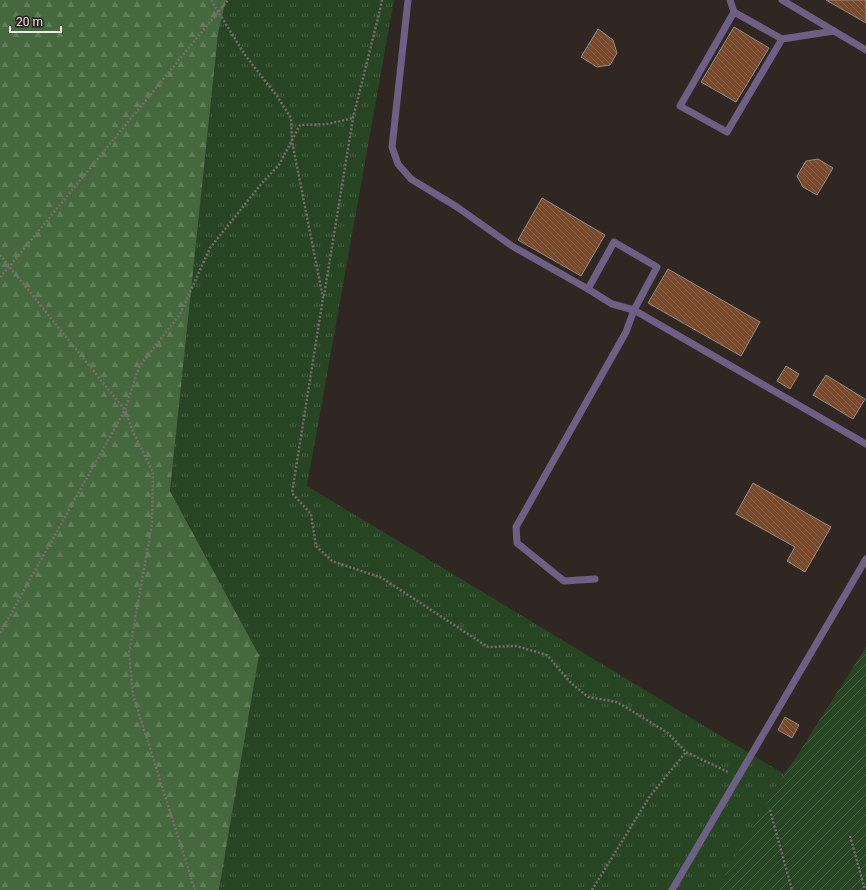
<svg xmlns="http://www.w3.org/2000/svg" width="866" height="890" viewBox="0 0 866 890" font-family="Roboto,sans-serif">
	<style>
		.grass { fill: url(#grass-tufts) }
		.forest { fill: url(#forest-firs) }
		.garden { fill: url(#garden-furrows) }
		.building { fill: url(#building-back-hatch); stroke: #948983 }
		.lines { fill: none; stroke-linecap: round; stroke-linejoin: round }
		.path { stroke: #776f6a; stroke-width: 2.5; stroke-dasharray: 2 2; stroke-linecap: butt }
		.service { stroke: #6d5f85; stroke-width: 7 }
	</style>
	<defs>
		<pattern id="grass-tufts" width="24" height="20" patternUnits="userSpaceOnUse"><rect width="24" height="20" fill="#274423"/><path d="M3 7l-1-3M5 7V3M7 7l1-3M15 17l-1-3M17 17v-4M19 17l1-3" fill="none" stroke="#475f43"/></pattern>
		<pattern id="forest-firs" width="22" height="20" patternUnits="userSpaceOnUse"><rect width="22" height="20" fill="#45683e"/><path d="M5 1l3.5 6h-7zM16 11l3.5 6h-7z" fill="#607e5a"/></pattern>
		<pattern id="garden-furrows" width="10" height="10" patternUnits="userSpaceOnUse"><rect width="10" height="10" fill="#274423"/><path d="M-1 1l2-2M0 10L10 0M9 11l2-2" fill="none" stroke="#475f43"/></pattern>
		<pattern id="building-back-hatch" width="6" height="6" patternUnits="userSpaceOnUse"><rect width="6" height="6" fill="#78492b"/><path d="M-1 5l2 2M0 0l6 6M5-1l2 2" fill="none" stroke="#8c634a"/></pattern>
	</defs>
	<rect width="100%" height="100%" fill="#302722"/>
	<polygon class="grass" points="226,0 394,0 307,486 784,774 717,890 219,890 259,655 170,491 218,34"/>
	<polygon class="forest" points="0,0 226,0 218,34 170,491 259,655 219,890 0,890"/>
	<polygon class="garden" points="866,647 866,890 716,890 784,774 800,751"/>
	<g class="building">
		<polygon points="826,0 866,0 866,23"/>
		<polygon points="734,27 769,48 736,102 701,82"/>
		<polygon points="598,29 613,40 617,53 610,65 597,67 581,57"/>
		<polygon points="818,159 833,168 817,195 803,187 797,176 806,161"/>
		<polygon points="542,198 605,235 581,276 518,240"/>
		<polygon points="668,269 760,322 741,356 648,303"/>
		<polygon points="786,366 799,374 790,389 777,381"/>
		<polygon points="826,375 865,399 853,419 813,395"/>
		<polygon points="753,483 831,527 805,572 787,561 795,547 736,514"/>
		<polygon points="785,717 799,725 792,738 778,730"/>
	</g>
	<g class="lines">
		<g class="path">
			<polyline points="211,0 245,55 277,96 291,118 292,141 323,298 292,493 311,514 316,546 332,561 382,578 488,647 516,646 547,655 571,683 588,697 617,702 668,733 686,752 728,772"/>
			<polyline points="0,255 125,410 133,432 153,472 152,524 129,653 133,695 195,890"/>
			<polyline points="0,277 9,267 228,0"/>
			<polyline points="324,296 353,118 379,14 382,0"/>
			<polyline points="0,633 125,410 139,367 180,314 210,248 262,183 279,165 300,125 328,124 353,118"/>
			<polyline points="770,810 792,890"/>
			<polyline points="850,836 865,890"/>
			<polyline points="592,890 650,796 686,752"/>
		</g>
		<g class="service">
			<polyline points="408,0 392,147 398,164 411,179 457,207 512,246 588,289 612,304 634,310 866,444"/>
			<polyline points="730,0 734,12 782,39 834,31"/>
			<polyline points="782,0 866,50"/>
			<polyline points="734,12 680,106 727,132 782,39"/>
			<polyline points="588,289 614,242 657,267 634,310 626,332 516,527 517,543 564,581 595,579"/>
			<polyline points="672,890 866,559"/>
		</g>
	</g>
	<path d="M10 26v6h51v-6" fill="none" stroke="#efe9e5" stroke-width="2"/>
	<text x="16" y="26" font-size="12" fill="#efe9e5" stroke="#261e19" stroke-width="3" paint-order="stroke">20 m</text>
</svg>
